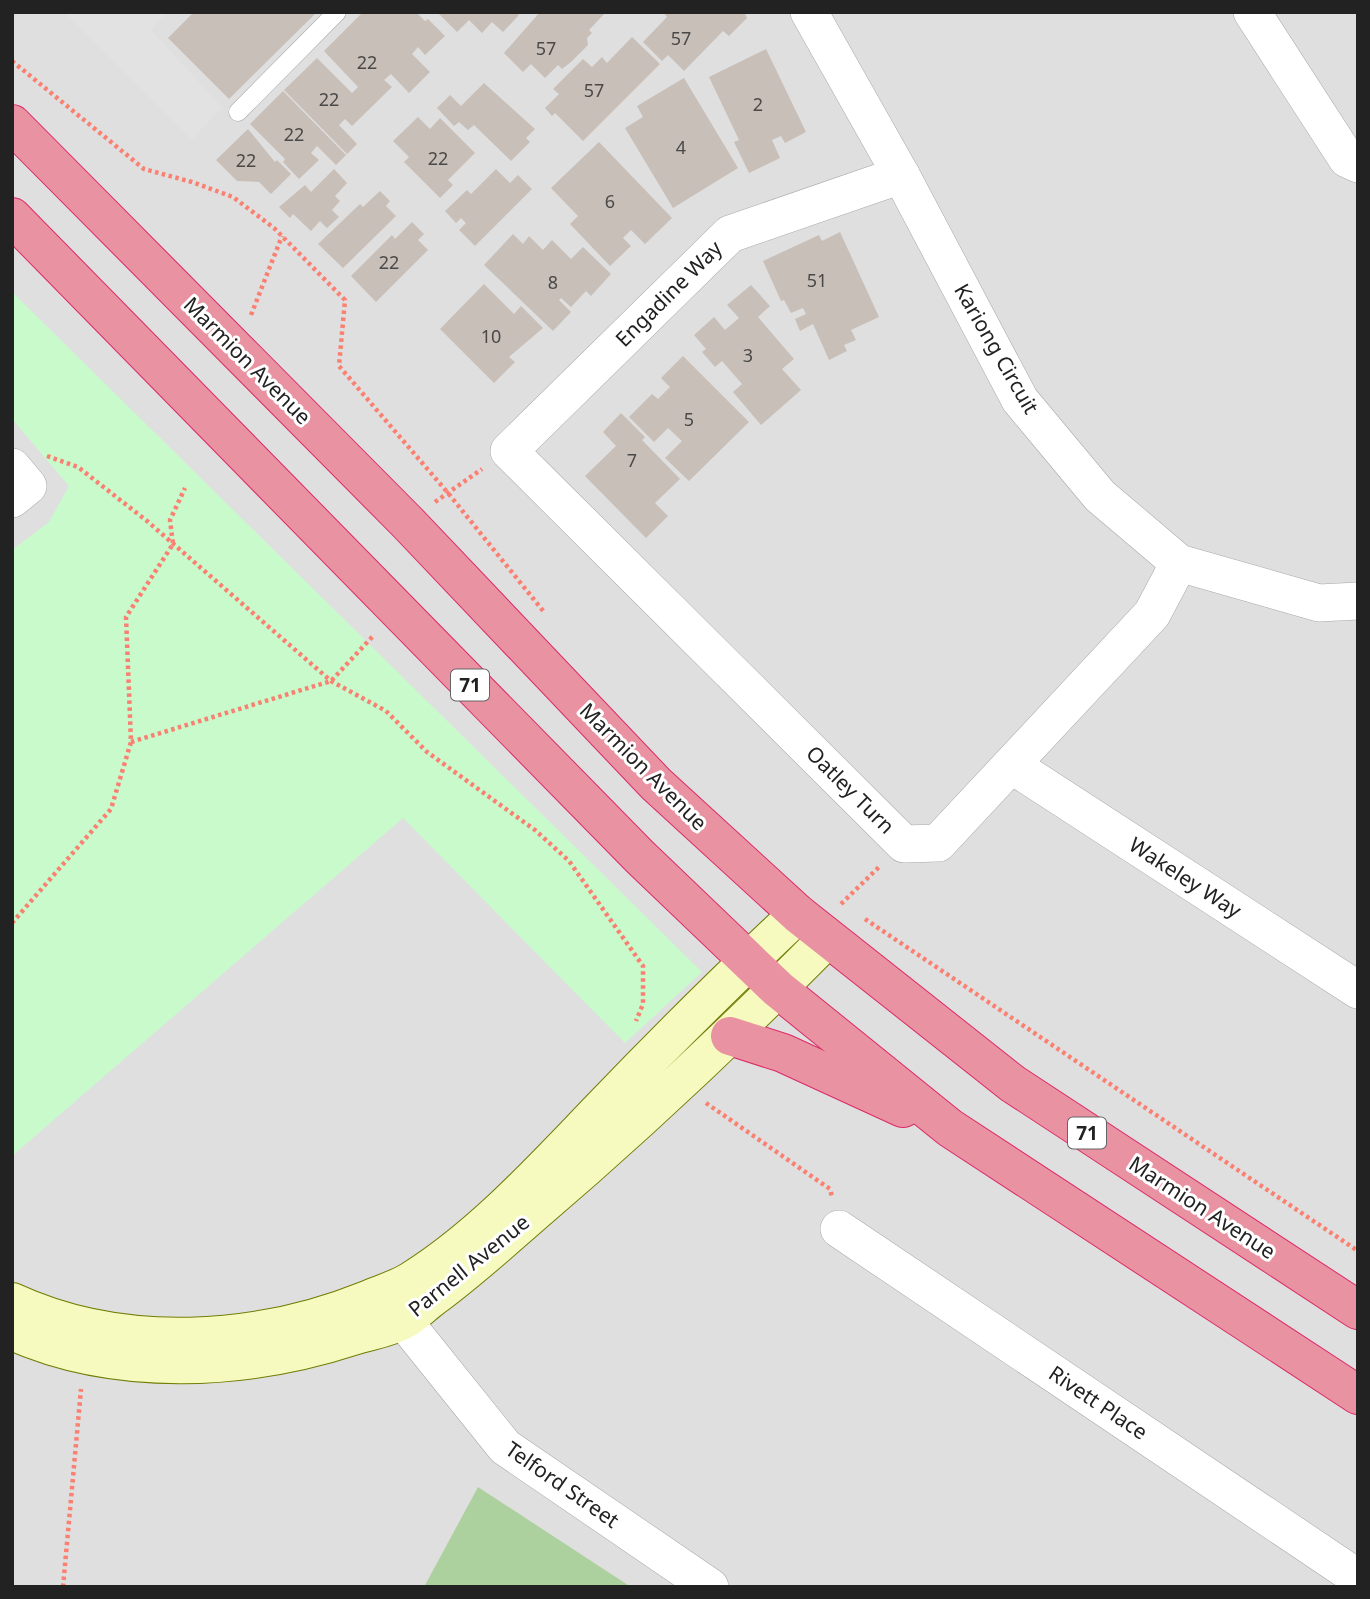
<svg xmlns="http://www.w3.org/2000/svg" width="1370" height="1599" viewBox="0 0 1370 1599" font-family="'Noto Sans',sans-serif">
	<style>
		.residential { fill: #e0dfdf }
		.forest { fill: #add19e }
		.park { fill: #c8facc }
		.parking { fill: #e2e2e2 }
		.building { fill: #c7bfb8 }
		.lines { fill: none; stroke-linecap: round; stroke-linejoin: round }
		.lane-casing { stroke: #a9a9a9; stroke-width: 19 }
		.street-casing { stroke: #a9a9a9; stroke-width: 38 }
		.secondary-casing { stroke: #707d05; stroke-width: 40 }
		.highway-casing { stroke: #dc2a67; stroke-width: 40 }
		.path { stroke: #fa8072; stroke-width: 4.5; stroke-dasharray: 3.5 3.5; stroke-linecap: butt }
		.lane { stroke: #fff; stroke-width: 18 }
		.street { stroke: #fff; stroke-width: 37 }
		.secondary { stroke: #f7fabf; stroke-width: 38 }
		.highway { stroke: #e892a2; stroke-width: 38 }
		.labels { text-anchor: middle; stroke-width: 6; stroke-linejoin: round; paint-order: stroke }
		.number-label { font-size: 18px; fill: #4b4948 }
		.shield { fill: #fff; stroke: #646464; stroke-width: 2 }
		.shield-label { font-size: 19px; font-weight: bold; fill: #222 }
		.street-label { font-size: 21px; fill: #222; stroke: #fff }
	</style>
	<rect width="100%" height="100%" fill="#f2efe9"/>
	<rect class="residential" x="12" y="12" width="1346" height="1575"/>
	<polygon class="forest" points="478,1487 631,1587 424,1587"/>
	<polygon class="park" points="12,292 702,972 625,1043 403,818 12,1156 12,550 49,522 69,486 12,419"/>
	<polygon class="parking" points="64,12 168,12 151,30 222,107 192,140"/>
	<g class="building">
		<polygon points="194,12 317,12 229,99 168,38"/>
		<polygon points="363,12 416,12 425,21 428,19 445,36 425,55 418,47 412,54 430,72 409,93 391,74 384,80 392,87 352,126 345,119 339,125 357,144 347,154 284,90 317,58 352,93 358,87 324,51"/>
		<polygon points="437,12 516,12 519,15 503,32 492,22 482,33 469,20 457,32"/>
		<polygon points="540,12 606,12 589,30 592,33 587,38 588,45 571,62 562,69 558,65 545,78 531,64 523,72 504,53"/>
		<polygon points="663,12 744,12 747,18 729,36 723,31 684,71 668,55 662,61 643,42 667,17"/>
		<polygon points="632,37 660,64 583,141 555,113 552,116 545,108 559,94 553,89 583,59 592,67 602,57 607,63"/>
		<polygon points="766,49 806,132 785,143 781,136 772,140 780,158 749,173 734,142 739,140 709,77"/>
		<polygon points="684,78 738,168 673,208 625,128 643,117 637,106"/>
		<polygon points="484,83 535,129 526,138 530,142 511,161 474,125 468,130 459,122 454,126 437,108 450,95 461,106"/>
		<polygon points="283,91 346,155 336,165 317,146 311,153 319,160 299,179 283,162 285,159 250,124"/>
		<polygon points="418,117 430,129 440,118 475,153 448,180 453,185 440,198 404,162 409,157 393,141"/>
		<polygon points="248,129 275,162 277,160 291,174 271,194 259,182 237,181 216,160"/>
		<polygon points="599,142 672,218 645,244 631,230 623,238 631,246 610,266 570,224 578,216 551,188"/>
		<polygon points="334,169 347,183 335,196 340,201 332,210 339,217 327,228 320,221 311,231 293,214 290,218 279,207 305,185 311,192"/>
		<polygon points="496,169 510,183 518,175 532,189 475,246 459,230 466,223 461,218 456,223 445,211 467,190 471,194"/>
		<polygon points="380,191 390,201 386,206 396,216 343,268 318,244 360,204 363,207"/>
		<polygon points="412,222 424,234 418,240 428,250 376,302 351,276 392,235 395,239"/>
		<polygon points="840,232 879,317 851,330 856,340 844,345 847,351 829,360 813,324 800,331 795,319 806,314 803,308 791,313 784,300 781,301 763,261 819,235 822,241"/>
		<polygon points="513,234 523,244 529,236 543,250 552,240 571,259 583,247 611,274 591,296 586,291 571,307 561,298 559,300 571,312 553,331 484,265"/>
		<polygon points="484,284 514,314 521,306 543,328 509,357 515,362 494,383 440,329"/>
		<polygon points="751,285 770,306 758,317 794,359 782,369 801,390 761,425 733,392 742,384 722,361 715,367 702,352 706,349 694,335 714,317 725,330 739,318 727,305"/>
		<polygon points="683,356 749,422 689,481 665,458 682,441 668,428 654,442 629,417 652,394 658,399 670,387 661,378"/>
		<polygon points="621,413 645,437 642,440 680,479 655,503 668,516 646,538 585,476 616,446 603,432"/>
	</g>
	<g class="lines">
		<g class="lane-casing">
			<polyline id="lane" points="238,112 337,12"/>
		</g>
		<g class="street-casing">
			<g id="street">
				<polyline points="809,12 901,175 1020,400 1100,496 1179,563 1319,603 1358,601"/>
				<polyline points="1252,12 1347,159 1358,164"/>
				<polyline points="901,175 730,234 509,451 904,844 938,843 1152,614 1179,563"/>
				<polyline points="12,467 28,486 12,499"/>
				<polyline points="1013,766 1358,990"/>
				<polyline points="839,1229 1358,1578"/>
				<polyline points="391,1294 403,1320 505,1447 710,1587"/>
			</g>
		</g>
		<g class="secondary-casing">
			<g id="secondary">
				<path d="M 12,1302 C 122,1353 258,1344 367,1300 C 381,1294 398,1289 411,1281 C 483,1236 544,1168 603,1107 C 666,1041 731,977 798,914"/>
				<path d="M 12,1331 C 117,1378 246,1371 353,1336 C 369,1331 389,1328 403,1320 C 414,1314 423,1304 433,1297 C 467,1272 498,1244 530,1216 C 633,1128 732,1035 827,939"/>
			</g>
		</g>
		<g class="highway-casing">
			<g id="highway">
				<polyline points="12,124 407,522 656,784 798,914 1013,1084 1358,1310"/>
				<polyline points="12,217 640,857 778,989 950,1128 1358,1395"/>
				<polyline points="730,1036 783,1053 903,1108"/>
			</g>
		</g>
		<g class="path">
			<polyline points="12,61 144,169 192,182 233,197 274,228 345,300 339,366 448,493 544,612"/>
			<polyline points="251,315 282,236"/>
			<polyline points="47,456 78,467 147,521 331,681 386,711 427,752 535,830 569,861 643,966 643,1004 636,1021"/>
			<polyline points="435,502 482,469"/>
			<polyline points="131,742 331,681 374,635"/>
			<polyline points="841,904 880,866"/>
			<polyline points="865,919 1358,1251"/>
			<polyline points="12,923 111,809 131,742 126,617 173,544 170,520 185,488"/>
			<polyline points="706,1103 830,1189 832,1197"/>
			<polyline points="63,1587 81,1389"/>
		</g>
		<use href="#lane" class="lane"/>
		<use href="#street" class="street"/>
		<use href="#secondary" class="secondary"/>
		<use href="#highway" class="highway"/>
	</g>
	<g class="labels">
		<g class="number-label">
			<text x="681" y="45">57</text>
			<text x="546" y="55">57</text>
			<text x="367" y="69">22</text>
			<text x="594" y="97">57</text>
			<text x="329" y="106">22</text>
			<text x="758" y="111">2</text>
			<text x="294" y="141">22</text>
			<text x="681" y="154">4</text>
			<text x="438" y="165">22</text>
			<text x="246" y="167">22</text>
			<text x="610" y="208">6</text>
			<text x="389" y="269">22</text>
			<text x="817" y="287">51</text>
			<text x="553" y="289">8</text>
			<text x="491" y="343">10</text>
			<text x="748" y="362">3</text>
			<text x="689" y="426">5</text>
			<text x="632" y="467">7</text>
		</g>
		<g class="shield">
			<rect x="451" y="669.5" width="38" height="31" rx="5"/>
			<rect x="1068" y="1117.5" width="38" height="31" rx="5"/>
		</g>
		<g class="shield-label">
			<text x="470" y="692">71</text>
			<text x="1087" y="1140">71</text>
		</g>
		<g class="street-label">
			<text transform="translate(669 294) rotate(-45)" y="7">Engadine Way</text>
			<text transform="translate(996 349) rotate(60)" y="7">Kariong Circuit</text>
			<text transform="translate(247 361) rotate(45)" y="7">Marmion Avenue</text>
			<text transform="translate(643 767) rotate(45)" y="7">Marmion Avenue</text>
			<text transform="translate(850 790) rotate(45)" y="7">Oatley Turn</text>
			<text transform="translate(1185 878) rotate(33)" y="7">Wakeley Way</text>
			<text transform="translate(1202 1208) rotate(33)" y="7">Marmion Avenue</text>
			<text transform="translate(469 1266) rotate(-39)" y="7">Parnell Avenue</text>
			<text transform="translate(1098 1403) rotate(34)" y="7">Rivett Place</text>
			<text transform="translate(562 1485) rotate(35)" y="7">Telford Street</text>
		</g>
	</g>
	<rect width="1370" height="1599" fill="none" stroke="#222222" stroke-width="28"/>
</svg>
